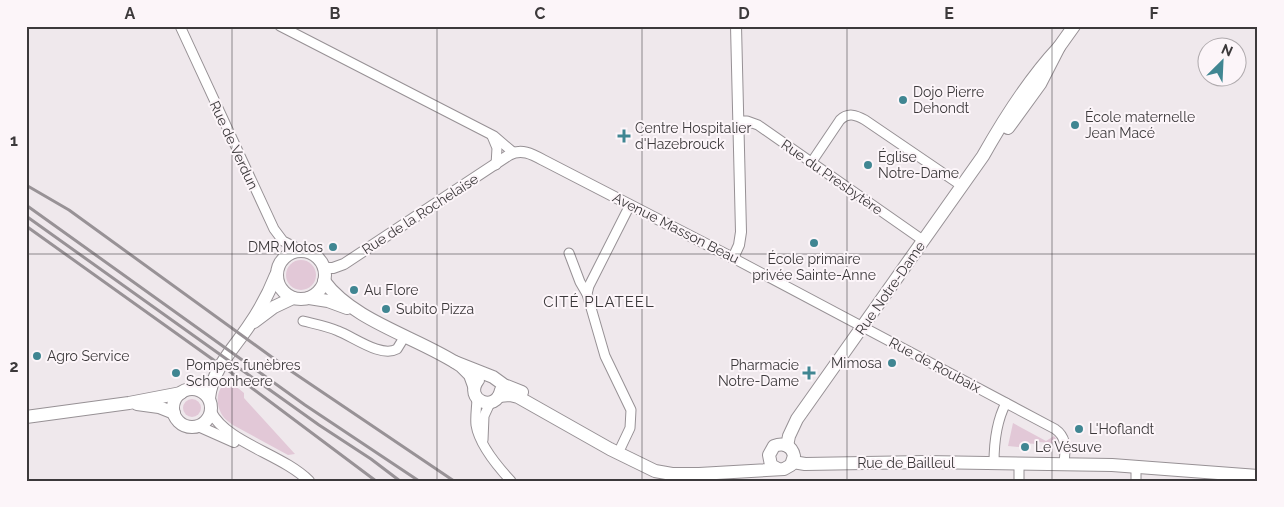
<svg xmlns="http://www.w3.org/2000/svg" width="1284" height="507" viewBox="0 0 1284 507" font-family="Raleway,sans-serif">
	<style>
		.green { fill: #e2c8d7 }
		.lines { fill: none; stroke-linecap: round; stroke-linejoin: round }
		.minor-casing { stroke: #979195; stroke-width: 11 }
		.tertiary-casing { stroke: #979195; stroke-width: 12 }
		.secondary-casing { stroke: #979195; stroke-width: 14 }
		.minor { stroke: #fff; stroke-width: 9 }
		.tertiary { stroke: #fff; stroke-width: 10 }
		.secondary { stroke: #fff; stroke-width: 12 }
		.rail { stroke: #989296; stroke-width: 3 }
		.grid { fill: none; stroke: #3c393b; stroke-width: 1; stroke-opacity: 0.55 }
		.poi-dot { fill: #408692; stroke: #fcf5f9; stroke-width: 2 }
		.labels { text-anchor: middle; stroke-width: 4; stroke-linejoin: round; paint-order: stroke }
		.poi-label { font-size: 14px; fill: #3c393b; stroke: #fcf5f9; text-anchor: start }
		.street-label { font-size: 14px; fill: #3c393b; stroke: #fcf5f9 }
		.neighbourhood-label { font-size: 15px; letter-spacing: 1px; fill: #3c393b; stroke: #fcf5f9 }
		.neatline { fill: none; stroke: #3c393b; stroke-width: 2 }
		.grid-label { font-size: 16px; text-anchor: middle; font-weight: bold; fill: #3c393b }
	</style>
	<rect width="100%" height="100%" fill="#efe8ec"/>
	<g class="green">
		<circle cx="301" cy="275" r="15"/>
		<path d="M 228,380 L 244,393 L 244,398 L 295,454 L 288,455 L 233,425 C 229,422 223,418 221,413 C 215,401 217,388 228,380 Z"/>
		<circle cx="192" cy="408" r="9"/>
		<polygon points="1013,423 1046,441 1054,436 1056,439 1053,443 1038,442 1038,444 1020,443 1019,447 1008,446"/>
	</g>
	<g class="lines">
		<g class="minor-casing">
			<g id="minor">
				<polyline points="180,26 274,229 283,241 303,251"/>
				<polyline points="280,26 494,136 514,153"/>
				<polyline points="739,121 747,121 758,125 924,241"/>
				<polyline points="492,136 497,148 496,165"/>
				<path d="M 811,163 L 840,120 C 848,112 856,115 865,120 L 962,186"/>
				<polyline points="569,253 580,282 587,294"/>
				<path d="M 733,258 L 1055,429 C 1068,438 1065,450 1064,464"/>
				<path d="M 303,321 C 315,324 327,326 338,331 C 354,337 381,358 397,349 L 405,336"/>
				<path d="M 477,397 C 477,406 475,416 476,425 C 479,444 498,467 511,481"/>
				<polyline points="483,440 484,416 490,403"/>
				<polyline points="621,447 630,428 631,410 605,356 587,294 589,286 630,205"/>
				<path d="M 994,463 C 994,444 997,420 1006,403"/>
				<polyline points="1019,463 1019,481"/>
				<polyline points="1136,481 1136,466"/>
			</g>
		</g>
		<g class="tertiary-casing">
			<g id="tertiary">
				<path d="M 324,268 L 333,268 L 344,264 L 509,155 C 521,148 532,154 543,160 L 733,258 L 739,245 L 741,232 L 736,26"/>
				<path d="M 211,412 C 227,443 282,454 309,481"/>
				<polyline points="198,426 234,442"/>
			</g>
		</g>
		<g class="secondary-casing">
			<g id="secondary">
				<polyline points="1008,128 1040,84 1059,47 1074,26"/>
				<circle cx="301" cy="275" r="24"/>
				<path d="M 324,281 C 354,322 420,338 461,366 L 470,375 L 474,386"/>
				<polyline points="309,298 328,301 347,308"/>
				<polyline points="254,322 274,307 293,298"/>
				<polyline points="455,362 493,377 504,385 522,392"/>
				<path d="M 478,380 C 463,400 496,414 501,390"/>
				<circle cx="192" cy="408" r="19"/>
				<path d="M 499,396 L 510,395 L 518,397 L 610,449 L 655,471 L 672,474 L 699,474 L 784,469 L 791,465 L 794,456 C 792,446 784,442 774,446 L 769,455 L 771,465 L 778,469"/>
				<path d="M 209,398 C 212,370 233,349 248,327 C 259,311 269,293 276,275"/>
				<polyline points="137,404 159,407 174,413"/>
				<polyline points="26,417 129,403 181,393"/>
				<path d="M 787,446 L 789,436 L 797,419 L 983,156 C 1005,117 1029,79 1059,47"/>
				<polyline points="793,462 805,464 925,462 1112,465 1258,476"/>
			</g>
		</g>
		<use href="#minor" class="minor"/>
		<use href="#tertiary" class="tertiary"/>
		<use href="#secondary" class="secondary"/>
		<g class="rail">
			<polyline points="26,185 69,210 291,371 454,481"/>
			<polyline points="26,205 305,405 419,481"/>
			<polyline points="26,216 319,425 371,459 400,481"/>
			<polyline points="26,226 229,371 376,481"/>
		</g>
	</g>
	<path class="grid" d="M 232,26 L 232,481M 437,26 L 437,481M 642,26 L 642,481M 847,26 L 847,481M 1052,26 L 1052,481M 26,254 L 1258,254"/>
	<g class="poi-dot">
		<circle cx="903" cy="100" r="5"/>
		<circle cx="1075" cy="125" r="5"/>
		<path d="M621.5 128.5h5v5h5v5h-5v5h-5v-5h-5v-5h5z"/>
		<circle cx="868" cy="165" r="5"/>
		<circle cx="814" cy="243" r="5"/>
		<circle cx="333" cy="247" r="5"/>
		<circle cx="354" cy="290" r="5"/>
		<circle cx="386" cy="309" r="5"/>
		<circle cx="37" cy="356" r="5"/>
		<circle cx="892" cy="363" r="5"/>
		<circle cx="176" cy="373" r="5"/>
		<path d="M806.5 365.5h5v5h5v5h-5v5h-5v-5h-5v-5h5z"/>
		<circle cx="1079" cy="429" r="5"/>
		<circle cx="1025" cy="447" r="5"/>
	</g>
	<g class="labels">
		<g class="poi-label">
			<text x="913" y="97">Dojo Pierre<tspan x="913" dy="16">Dehondt</tspan></text>
			<text x="1085" y="122">École maternelle<tspan x="1085" dy="16">Jean Macé</tspan></text>
			<text x="635" y="133">Centre Hospitalier<tspan x="635" dy="16">d'Hazebrouck</tspan></text>
			<text x="878" y="162">Église<tspan x="878" dy="16">Notre-Dame</tspan></text>
			<text x="323" y="252" text-anchor="end">DMR Motos</text>
			<text x="814" y="264" text-anchor="middle">École primaire<tspan x="814" dy="16">privée Sainte-Anne</tspan></text>
			<text x="364" y="295">Au Flore</text>
			<text x="396" y="314">Subito Pizza</text>
			<text x="47" y="361">Agro Service</text>
			<text x="882" y="368" text-anchor="end">Mimosa</text>
			<text x="186" y="370">Pompes funèbres<tspan x="186" dy="16">Schoonheere</tspan></text>
			<text x="799" y="370" text-anchor="end">Pharmacie<tspan x="799" dy="16">Notre-Dame</tspan></text>
			<text x="1089" y="434">L'Hoflandt</text>
			<text x="1035" y="452">Le Vésuve</text>
		</g>
		<g class="street-label">
			<text transform="translate(234 145) rotate(65)" y="5">Rue de Verdun</text>
			<text transform="translate(832 177) rotate(35)" y="5">Rue du Presbytère</text>
			<text transform="translate(420 214) rotate(-33)" y="5">Rue de la Rochelaise</text>
			<text transform="translate(676 228) rotate(27)" y="5">Avenue Masson Beau</text>
			<text transform="translate(890 288) rotate(-55)" y="5">Rue Notre-Dame</text>
			<text transform="translate(935 365) rotate(28)" y="5">Rue de Roubaix</text>
			<text x="906" y="468">Rue de Bailleul</text>
		</g>
		<g class="neighbourhood-label">
			<text x="599" y="307">CITÉ PLATEEL</text>
		</g>
	</g>
	<rect width="1284" height="507" fill="none" stroke="#fcf5f9" stroke-width="55"/>
	<g transform="translate(1222 62) rotate(24)"><circle r="24" fill="#fcf5f9" stroke="#afaaad"/>
	<path d="M0-4L9 19L0 12L-9 19Z" fill="#408692"/>
	<text y="-8" font-size="14" font-weight="bold" text-anchor="middle" fill="#3c393b">N</text>
	</g>
	<rect x="28" y="28" width="1228" height="452" class="neatline"/>
	<g class="grid-label">
		<text x="130" y="19">A</text>
		<text x="335" y="19">B</text>
		<text x="540" y="19">C</text>
		<text x="744" y="19">D</text>
		<text x="949" y="19">E</text>
		<text x="1154" y="19">F</text>
		<text x="14" y="146">1</text>
		<text x="14" y="372">2</text>
	</g>
</svg>
